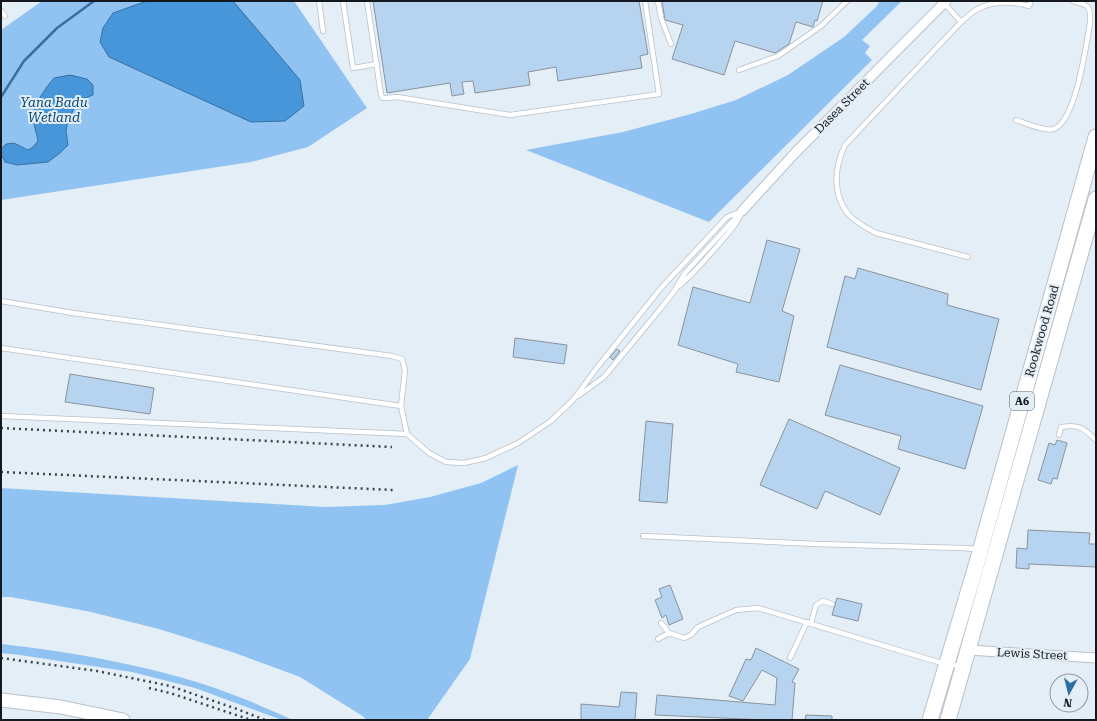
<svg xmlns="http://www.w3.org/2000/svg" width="1097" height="721" viewBox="0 0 1097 721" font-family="'Roboto Serif',serif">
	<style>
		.green { fill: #90c3f2 }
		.water { fill: #4796d9; stroke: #3870a0 }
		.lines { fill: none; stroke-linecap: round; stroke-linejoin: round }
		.stream { stroke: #3870a0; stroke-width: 2.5 }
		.building { fill: #b6d4f0; stroke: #8a939c }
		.service-casing { stroke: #b8c1cb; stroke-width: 6 }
		.minor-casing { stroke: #b8c1cb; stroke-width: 11 }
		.secondary-casing { stroke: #b8c1cb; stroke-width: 15 }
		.trunk-casing { stroke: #b8c1cb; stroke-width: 17 }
		.service { stroke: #fff; stroke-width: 4.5 }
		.minor { stroke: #fff; stroke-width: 9 }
		.secondary { stroke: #fff; stroke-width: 13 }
		.trunk { stroke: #fff; stroke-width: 15 }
		.rail { stroke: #3d4247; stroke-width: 2.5; stroke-dasharray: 2 4; stroke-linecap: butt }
		.labels { text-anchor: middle; stroke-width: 4; stroke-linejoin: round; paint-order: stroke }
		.shield { fill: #e4eef7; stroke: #53585e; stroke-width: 1 }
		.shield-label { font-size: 11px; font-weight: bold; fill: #15181c }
		.street-label { font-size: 12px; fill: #15181c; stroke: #e4eef7 }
		.water-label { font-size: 13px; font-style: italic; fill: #084571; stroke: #e4eef7 }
	</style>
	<rect width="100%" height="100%" fill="#e4eef7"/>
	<g class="green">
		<polygon points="42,1 294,1 367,108 308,147 251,162 1,200 1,30"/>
		<polygon points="880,1 902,1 862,40 870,46 865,53 872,60 709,222 526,150 623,132 691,114 736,100 788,75 844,37 876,7"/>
		<polygon points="518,465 470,659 427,720 367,720 361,715 300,677 235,653 159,629 91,612 11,597 1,597 1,488 325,507 385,505 430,497 481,483"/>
		<path d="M 1,644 C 68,651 139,664 203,684 C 234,694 264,707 293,720 L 282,720 L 195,688 L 132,672 L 20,655 L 1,653 Z"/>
	</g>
	<g class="water">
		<polygon points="147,1 233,1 300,80 304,106 285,121 251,122 109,57 100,42 103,28 113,13"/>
		<path d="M 70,75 L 87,79 L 93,85 L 93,95 L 78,101 L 68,120 L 66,131 L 68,145 L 60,153 L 48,162 L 17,165 L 5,162 L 1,154 L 1,149 L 6,144 L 14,143 L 28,150 L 33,147 L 38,141 C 37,135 33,122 33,117 C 35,102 45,89 54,78 Z"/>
	</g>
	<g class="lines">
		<polyline class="stream" points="1,97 24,61 57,28 94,1"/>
	</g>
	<g class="building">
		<polygon points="373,1 639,1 648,54 640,56 642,68 558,81 556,67 528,72 530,85 475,93 473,81 462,82 464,94 452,96 450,83 387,93"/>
		<polygon points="662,1 823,1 817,21 815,20 813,27 796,22 789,44 775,53 735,41 724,75 672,59 683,25 665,20"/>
		<polygon points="767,240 800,249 782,311 794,316 779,382 736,372 738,364 678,345 693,287 750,303"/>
		<polygon points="858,268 948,294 947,305 999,319 981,390 827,347 845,276 855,279"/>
		<polygon points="515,338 567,345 564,364 513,357"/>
		<polygon points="617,349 620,351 613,360 610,357"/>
		<polygon points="840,365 983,406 965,469 898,449 901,436 825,415"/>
		<polygon points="70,374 154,388 150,414 65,402"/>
		<polygon points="789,419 900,468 880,515 825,491 817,509 760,485"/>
		<polygon points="646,421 673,424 667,503 639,501"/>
		<polygon points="1057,440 1067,443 1057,479 1053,478 1051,484 1038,480 1049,443 1055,445"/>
		<polygon points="1028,530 1090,533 1089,544 1096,544 1096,567 1029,564 1029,569 1016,568 1017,548 1027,549"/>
		<polygon points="670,585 683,619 669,625 666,615 662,618 655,600 662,597 659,589"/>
		<polygon points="837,598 862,604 858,621 832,615"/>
		<polygon points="756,648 799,669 792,682 795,683 792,720 766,720 655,715 657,695 775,705 777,678 762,670 743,701 729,696 746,659 751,660"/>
		<polygon points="621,692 637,693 635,720 581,720 581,704 619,707"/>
		<polygon points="806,715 832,716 832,720 805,720"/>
	</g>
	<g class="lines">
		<g class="service-casing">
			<g id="service">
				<polyline points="319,1 323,31"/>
				<polyline points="343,1 353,68 377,64"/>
				<polyline points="367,1 381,95 383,98 387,98 397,97 510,115 659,94 645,1"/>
				<polyline points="658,1 661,18 671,44"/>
				<path d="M 944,3 L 961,22 C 966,18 971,13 976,10 C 993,0 1011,1 1029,6 L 1031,1"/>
				<polyline points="1,11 5,16"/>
				<path d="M 961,22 L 845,145 C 834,168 832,196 850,216 C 857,223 867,228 876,233 L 968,257"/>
				<polyline points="739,70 778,56 821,26 847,1"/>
				<path d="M 1016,120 C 1025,123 1046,132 1054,129 C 1076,120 1086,46 1090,23 C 1091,6 1089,5 1073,1"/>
				<path d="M 679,286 C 694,273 706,259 719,244 C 726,235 735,227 740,216"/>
				<polyline points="1,301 73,313 392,356 402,359 405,370 401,406"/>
				<polyline points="1,348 401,406 407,434"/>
				<polyline points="578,396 604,377 661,308 675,290 685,273 741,212"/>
				<polyline points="1,416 407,434 429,453 446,462 464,463 486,458 518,443 551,421 573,400 596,369 661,288 727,217 742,211"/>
				<path d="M 1059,435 L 1061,427 C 1080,424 1083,428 1096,440"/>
				<polyline points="643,536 817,544 961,548 978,549"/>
				<polyline points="661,623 669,633"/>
				<polyline points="811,623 816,605 823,601 832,604"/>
				<polyline points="658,639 669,633 684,638 691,635 698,627 736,610 758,608 938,662 946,664 962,666"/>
				<polyline points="790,658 807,622"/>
			</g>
		</g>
		<g class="minor-casing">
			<g id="minor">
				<polyline points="742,211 795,153 946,1"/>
				<polyline points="968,650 1096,658"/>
			</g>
		</g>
		<g class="secondary-casing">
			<polyline id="secondary" points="1,700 61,707 123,720"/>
		</g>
		<g class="trunk-casing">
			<g id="trunk">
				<polyline points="930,720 974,573 1096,137"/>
				<polyline points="948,720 1096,199"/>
			</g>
		</g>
		<use href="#service" class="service"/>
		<use href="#minor" class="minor"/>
		<use href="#secondary" class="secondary"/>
		<use href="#trunk" class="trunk"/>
		<g class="rail">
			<polyline points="1,428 392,447"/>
			<polyline points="1,472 393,490"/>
			<polyline points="1,658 97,671 170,686 237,709 265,720"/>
			<polyline points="149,688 170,693 248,719"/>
		</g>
	</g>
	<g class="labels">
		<rect class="shield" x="1010" y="392" width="24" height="18" rx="3"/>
		<g class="shield-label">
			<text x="1022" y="405">A6</text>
		</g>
		<g class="street-label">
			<text transform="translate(842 106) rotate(-45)" y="4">Dasea Street</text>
			<text transform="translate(1042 331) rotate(-74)" y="4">Rookwood Road</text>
			<text transform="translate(1032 654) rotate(3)" y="4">Lewis Street</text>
		</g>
		<g class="water-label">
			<text x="54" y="107">Yana Badu<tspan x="54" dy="15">Wetland</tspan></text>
		</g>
	</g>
	<rect width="1097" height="721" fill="none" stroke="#15181c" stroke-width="4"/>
	<g transform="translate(1069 693) rotate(187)"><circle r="19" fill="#e4eef7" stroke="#91989f"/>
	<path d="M0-3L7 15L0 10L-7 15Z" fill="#2c6da3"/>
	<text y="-6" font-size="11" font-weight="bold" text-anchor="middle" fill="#15181c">N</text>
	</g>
</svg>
